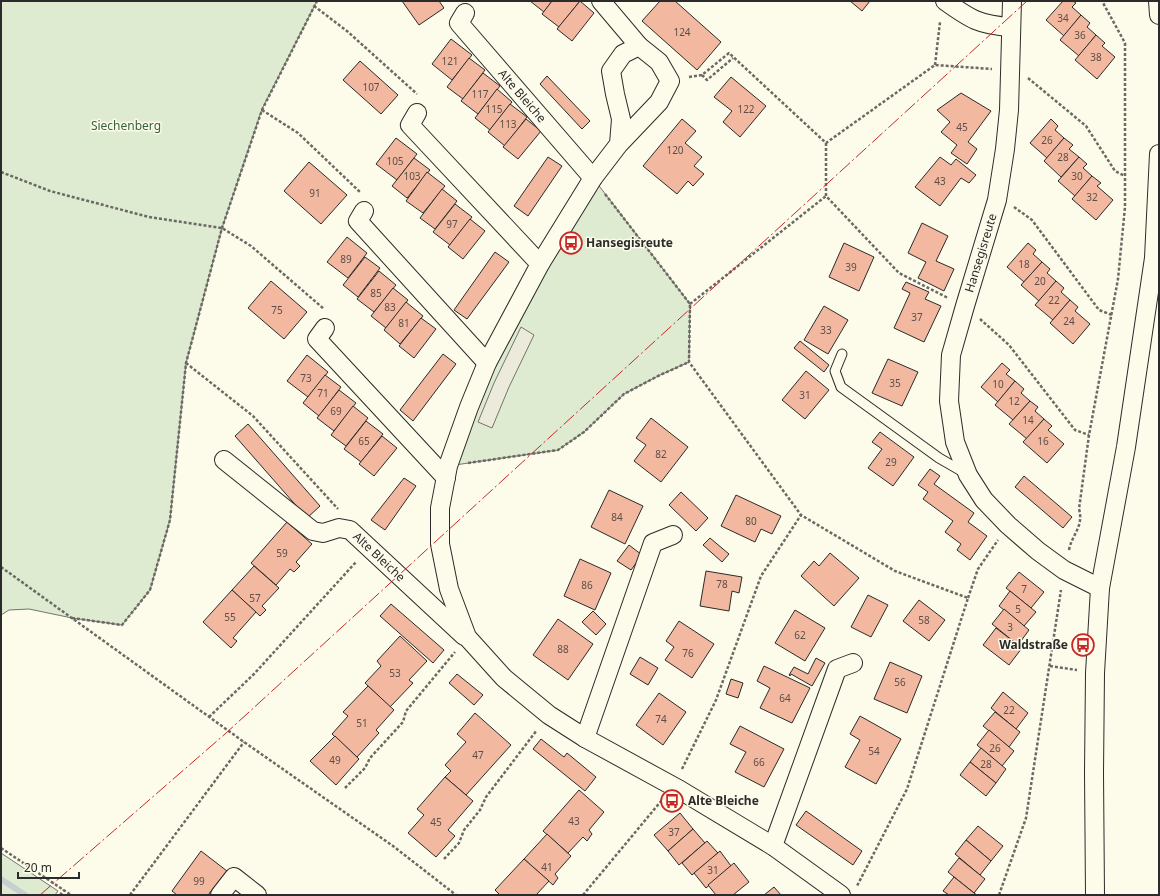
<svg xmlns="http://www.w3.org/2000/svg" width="1160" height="896" viewBox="0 0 1160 896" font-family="'Noto Sans',sans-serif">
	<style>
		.green { fill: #deebd1; stroke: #74746e }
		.parking { fill: #eceadb; stroke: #74746e }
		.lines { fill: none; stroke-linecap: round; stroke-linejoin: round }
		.stream { stroke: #c7d0d0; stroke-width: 6 }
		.building { fill: #f2b8a0; stroke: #2b2b2b }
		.service-casing { stroke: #2b2b2b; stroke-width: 11 }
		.minor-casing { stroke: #2b2b2b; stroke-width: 20 }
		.path { stroke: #6a6964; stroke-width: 2.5; stroke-dasharray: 3 2; stroke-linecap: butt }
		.service { stroke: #fdfbea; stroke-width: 9 }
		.minor { stroke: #fdfbea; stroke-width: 18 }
		.power { stroke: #c62828; stroke-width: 1; stroke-dasharray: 14 3 2 3; stroke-linecap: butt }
		.labels { text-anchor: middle; stroke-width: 3; stroke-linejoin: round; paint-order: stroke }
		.number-label { font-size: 10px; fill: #5d4e48 }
		.street-label { font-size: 12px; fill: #2b2b2b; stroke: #fdfbea }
		.park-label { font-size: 12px; fill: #34623c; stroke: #fdfbea }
		.poi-label { font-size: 12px; font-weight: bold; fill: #2b2b2b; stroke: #fdfbea; text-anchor: start }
	</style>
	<rect width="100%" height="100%" fill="#fdfbea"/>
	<g class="green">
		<polygon points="1,1 317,1 262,109 222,228 186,363 170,520 150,590 122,625 72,618 29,609 9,610 1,615"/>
		<polygon points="593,178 690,304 689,362 658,376 624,394 584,432 558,450 448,466 469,407"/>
		<polygon points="1,853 58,891 55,895 1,895"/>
	</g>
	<polygon class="parking" points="521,327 534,335 509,387 492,428 478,422 494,383"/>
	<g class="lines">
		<polyline class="stream" points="1,879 25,895"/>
	</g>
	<g class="building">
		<polygon points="402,1 439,1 444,8 419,25"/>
		<polygon points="530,1 552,1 544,12"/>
		<polygon points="552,1 580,1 559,27 542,14"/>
		<polygon points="580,1 594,13 572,41 557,29"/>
		<polygon points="660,1 675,1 721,42 697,70 642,21"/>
		<polygon points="850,1 870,1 862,11"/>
		<polygon points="1063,1 1073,1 1076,3 1072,7 1081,15 1064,36 1046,20"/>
		<polygon points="1081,15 1090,23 1087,27 1096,35 1079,56 1060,40"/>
		<polygon points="1096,35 1105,43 1102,46 1115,57 1097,79 1075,60"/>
		<polygon points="451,39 472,55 452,80 432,64"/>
		<polygon points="469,58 485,70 463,99 447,87"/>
		<polygon points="360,61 398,95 381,114 343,80"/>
		<polygon points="483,73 500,86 478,114 461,101"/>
		<polygon points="547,76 590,121 582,129 540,84"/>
		<polygon points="731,77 766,106 740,137 723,122 732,111 714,97"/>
		<polygon points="497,89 512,102 490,130 475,118"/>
		<polygon points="961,93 991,111 968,142 977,149 967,164 951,153 957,145 941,132 950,122 937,110"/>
		<polygon points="510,104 527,117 505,146 488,132"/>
		<polygon points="526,119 541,131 518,159 503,147"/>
		<polygon points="682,119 696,131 685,143 702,157 694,166 704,174 693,186 688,181 677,194 643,166"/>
		<polygon points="1051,119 1058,126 1055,130 1064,138 1047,158 1030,143"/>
		<polygon points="396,138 417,154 397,180 376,164"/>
		<polygon points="1064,138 1073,145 1069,149 1079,157 1061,177 1044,161"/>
		<polygon points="548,157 562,166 528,216 514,206"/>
		<polygon points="940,157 951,165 956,159 976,175 969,183 961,178 940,206 915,187"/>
		<polygon points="1079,157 1087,164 1083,168 1092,176 1075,196 1058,181"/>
		<polygon points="414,158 430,170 407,198 392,186"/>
		<polygon points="309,162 347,195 321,224 284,191"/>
		<polygon points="427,172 445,186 423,213 406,201"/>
		<polygon points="1092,176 1101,183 1097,186 1113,200 1096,220 1072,199"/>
		<polygon points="442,189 457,201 435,229 420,218"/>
		<polygon points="455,204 472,217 450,245 433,232"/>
		<polygon points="470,219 485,231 463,259 448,247"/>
		<polygon points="922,223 948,236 936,261 954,269 944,291 918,278 926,262 908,253"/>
		<polygon points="347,237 367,253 348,278 327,262"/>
		<polygon points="844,243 874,257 859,291 829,277"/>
		<polygon points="1028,243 1036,250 1033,254 1042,262 1024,282 1007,267"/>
		<polygon points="495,252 509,262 467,319 454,310"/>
		<polygon points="365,257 380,268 358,297 343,285"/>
		<polygon points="1042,262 1050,269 1047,273 1056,281 1039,301 1021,285"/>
		<polygon points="379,271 396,285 374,312 357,299"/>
		<polygon points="271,281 307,312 284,339 248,308"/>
		<polygon points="1056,281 1064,288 1061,292 1070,300 1053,320 1035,305"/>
		<polygon points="906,282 929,292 925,299 941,306 924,342 894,328 910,293 902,289"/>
		<polygon points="393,288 408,300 386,328 371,316"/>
		<polygon points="1070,300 1078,307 1075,311 1090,324 1073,344 1050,323"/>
		<polygon points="406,302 423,316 400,344 384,330"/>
		<polygon points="824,306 848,320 828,354 804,340"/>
		<polygon points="421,318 436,329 414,358 399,346"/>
		<polygon points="800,341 829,365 824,372 794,348"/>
		<polygon points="443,354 456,364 413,421 400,410"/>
		<polygon points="307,355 328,372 308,397 287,381"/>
		<polygon points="888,359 918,372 902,406 872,393"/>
		<polygon points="1002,363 1010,370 1006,374 1015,381 998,402 981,387"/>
		<polygon points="806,371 829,390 805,419 782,400"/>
		<polygon points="325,375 341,387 319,416 303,403"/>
		<polygon points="1015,381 1024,389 1021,393 1030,401 1013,420 995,405"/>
		<polygon points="339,390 356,403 334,431 317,418"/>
		<polygon points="1030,401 1038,407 1035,411 1044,419 1027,439 1009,424"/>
		<polygon points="353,406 368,418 346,446 331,435"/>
		<polygon points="651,418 688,447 661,482 634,461 646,445 636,438"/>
		<polygon points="1044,419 1052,426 1048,430 1064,444 1047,463 1023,442"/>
		<polygon points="366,421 383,434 361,462 344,449"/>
		<polygon points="248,424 320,506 307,518 235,436"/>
		<polygon points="880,432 914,457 893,486 868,468 882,449 872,442"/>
		<polygon points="382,436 397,448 374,476 359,464"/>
		<polygon points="930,469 940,476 934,484 974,513 968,522 987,536 970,560 957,550 961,544 945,532 953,521 923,499 928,492 918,485"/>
		<polygon points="1024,476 1072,517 1063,528 1015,487"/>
		<polygon points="404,478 416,486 385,530 371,520"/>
		<polygon points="609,490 643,506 625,544 591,527"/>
		<polygon points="681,492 708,518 696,531 669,505"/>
		<polygon points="736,495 781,516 772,534 761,529 755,542 721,526"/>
		<polygon points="287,522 312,544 296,562 300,566 294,572 290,569 276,585 251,563"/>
		<polygon points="710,538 729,554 722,562 703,545"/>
		<polygon points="629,545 642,555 631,570 617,561"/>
		<polygon points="830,553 859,578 834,606 801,576 814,561 819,566"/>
		<polygon points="580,559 611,573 595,610 564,596"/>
		<polygon points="254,566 279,588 262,606 266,610 260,616 232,590"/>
		<polygon points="706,571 742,577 739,593 732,591 729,611 700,606"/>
		<polygon points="1019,572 1044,592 1031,608 1006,588"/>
		<polygon points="232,590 256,612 233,638 237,641 231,648 203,622"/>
		<polygon points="1010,591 1036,612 1024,626 999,606"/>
		<polygon points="868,595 888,605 871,637 851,627"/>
		<polygon points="919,600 945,620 929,641 903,621"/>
		<polygon points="391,604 444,650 433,663 380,616"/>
		<polygon points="1004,609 1029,630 1018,645 992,624"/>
		<polygon points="795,610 825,628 805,661 775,643"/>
		<polygon points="593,611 606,624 596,635 582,622"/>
		<polygon points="558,619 593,644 568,680 533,655"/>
		<polygon points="679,621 714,644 692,678 665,660 674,647 666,641"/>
		<polygon points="996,628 1022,648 1009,665 983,645"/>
		<polygon points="400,636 427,661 409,680 413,683 390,707 365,683 381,666 377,661"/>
		<polygon points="640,657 658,668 648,685 630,674"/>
		<polygon points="816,658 825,663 812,686 791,674 790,676 789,675 794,667 808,674"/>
		<polygon points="890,662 922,676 907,713 874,699"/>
		<polygon points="764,666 810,688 792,723 760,708 770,688 757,681"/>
		<polygon points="457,674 483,695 474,705 449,683"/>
		<polygon points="731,679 743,683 738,698 726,694"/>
		<polygon points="368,686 394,710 376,730 379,733 357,757 332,734 348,716 343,712"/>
		<polygon points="1003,692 1028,713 1016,729 991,708"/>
		<polygon points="659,693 686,712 663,745 636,725"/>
		<polygon points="995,712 1020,732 1009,747 983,726"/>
		<polygon points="475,713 511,745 466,795 445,777 451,771 445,765 466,742 457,734"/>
		<polygon points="860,716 901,739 876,784 845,767 860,740 850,734"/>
		<polygon points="740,726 784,749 764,787 735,772 746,752 730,744"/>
		<polygon points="989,730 1014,751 1002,766 977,745"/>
		<polygon points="335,736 359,759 336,785 310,761"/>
		<polygon points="541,739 564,757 567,753 596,777 585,791 533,749"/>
		<polygon points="981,748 1006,769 996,783 970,762"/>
		<polygon points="970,762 996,783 986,796 960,775"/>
		<polygon points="445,777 473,801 448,830 455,836 436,857 408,833 424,815 417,809"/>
		<polygon points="579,790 604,812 589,830 592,834 587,841 583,837 568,853 543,831"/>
		<polygon points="806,811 862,851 853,865 796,825"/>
		<polygon points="680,813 693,829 668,851 654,835"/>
		<polygon points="978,826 1003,846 991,861 966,840"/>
		<polygon points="693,829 705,843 679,865 668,851"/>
		<polygon points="547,834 571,856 555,874 558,878 553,885 524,859"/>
		<polygon points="966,840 991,861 980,875 955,854"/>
		<polygon points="707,841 718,853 692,875 682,863"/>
		<polygon points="201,851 227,871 208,895 177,895 172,891"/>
		<polygon points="720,851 731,866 706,888 694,873"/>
		<polygon points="959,858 985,879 974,893 948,872"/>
		<polygon points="524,859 549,881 536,895 500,895 495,890"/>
		<polygon points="734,863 749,882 733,895 716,895 708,885"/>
		<polygon points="954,877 974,893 977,895 949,895 943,891"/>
		<polygon points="774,887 781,895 764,895"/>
	</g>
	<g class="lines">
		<g class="service-casing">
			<polyline id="service" points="842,354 835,371 841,387 939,458 965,473"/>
		</g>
		<g class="minor-casing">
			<g id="minor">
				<polyline points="601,1 639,46"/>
				<path d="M 945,1 C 970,19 979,25 1011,27"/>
				<polyline points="1012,1 1009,110 1005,149 997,200 965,306 951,355 949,401 955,442 968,475 984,500 1008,525 1038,551 1064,570 1100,588"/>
				<polyline points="1158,1 1159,15"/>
				<polyline points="465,13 459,23 593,178"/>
				<polyline points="417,113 410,125 540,264"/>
				<polyline points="619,144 621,119 615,94 611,71 623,54 639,46 659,62 670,81 659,102 619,144 593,178 540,264 487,363 469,407 448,466 440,508 440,544 449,589 467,637 504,678 549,715 585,738 680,790 773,846 841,895"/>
				<polyline points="364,211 358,221 487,363"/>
				<polyline points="325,328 317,339 446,478"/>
				<polyline points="224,460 313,531 323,533 339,528 350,530 464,636"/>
				<polyline points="585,738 653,543 673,535"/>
				<polyline points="773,846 837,669 853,663"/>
				<polyline points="220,895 234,877 257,895"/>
				<polyline points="1095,895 1094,773 1095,673 1100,588 1126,447 1154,258 1159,154"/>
			</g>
		</g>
		<g class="path">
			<polyline points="314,6 347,31 417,94"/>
			<polyline points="935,65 940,22"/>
			<polyline points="702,75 707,80 733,58"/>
			<polyline points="689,77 702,75 729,53 826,143 935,65 992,69"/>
			<polyline points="1028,78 1086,126 1115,171 1125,176"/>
			<polyline points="262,110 298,133 361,193"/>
			<polyline points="826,143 826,196 899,273 948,298"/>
			<polyline points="1,172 50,191 149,217 222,228 251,246 324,309"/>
			<polyline points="605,194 690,304 689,362 801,515 895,571 968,598 907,789 857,886"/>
			<polyline points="1014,207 1032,220 1099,310 1112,315"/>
			<polyline points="690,304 826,196"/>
			<polyline points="980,319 1009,345 1075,430 1089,435"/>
			<polyline points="186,363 253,416 338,509"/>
			<polyline points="468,463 558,450 584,432 624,394 658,376 689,362"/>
			<path d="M 1069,550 C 1072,534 1084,527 1079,509 L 1089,435 L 1118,279 L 1125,207 L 1125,43 L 1102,1"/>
			<polyline points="1,567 244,742 393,846 456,895"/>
			<polyline points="968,598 978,569 998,540"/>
			<polyline points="72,618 122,625 150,590 170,520 186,363 222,228 262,110 317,1"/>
			<polyline points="1050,666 1077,670"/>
			<polyline points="209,717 254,674 356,562"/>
			<polyline points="682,769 716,700 761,576 801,515"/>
			<polyline points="345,788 365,768 370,758 403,722 406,711 455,652"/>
			<polyline points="1,848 71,895"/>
			<polyline points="444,859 459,843 464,830 480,810 486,797 537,730"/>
			<polyline points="60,895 64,890"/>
			<polyline points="130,895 244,742"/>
			<polyline points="583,895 662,800"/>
			<polyline points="999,895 1026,818 1061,590"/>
		</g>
		<use href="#service" class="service"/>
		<use href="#minor" class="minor"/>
		<polyline class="power" points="40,895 225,734 1027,1"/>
	</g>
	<defs>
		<g id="bus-ring" transform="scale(1.15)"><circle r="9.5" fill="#fdfbea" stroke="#c62828" stroke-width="1.5"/><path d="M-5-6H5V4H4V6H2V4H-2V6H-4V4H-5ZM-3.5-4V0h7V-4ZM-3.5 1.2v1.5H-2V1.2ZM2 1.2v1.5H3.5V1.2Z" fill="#c62828"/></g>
	</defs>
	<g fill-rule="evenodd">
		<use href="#bus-ring" x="571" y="243"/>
		<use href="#bus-ring" x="1083" y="645"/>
		<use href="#bus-ring" x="672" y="801"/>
	</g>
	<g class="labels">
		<g class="number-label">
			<text x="1063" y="22">34</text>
			<text x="682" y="36">124</text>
			<text x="1080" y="39">36</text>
			<text x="1096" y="61">38</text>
			<text x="450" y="65">121</text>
			<text x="371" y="91">107</text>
			<text x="480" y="98">117</text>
			<text x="494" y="113">115</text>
			<text x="746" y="113">122</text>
			<text x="508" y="128">113</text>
			<text x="962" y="131">45</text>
			<text x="1047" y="144">26</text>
			<text x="675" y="154">120</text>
			<text x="1063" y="161">28</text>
			<text x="395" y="165">105</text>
			<text x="412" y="180">103</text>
			<text x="1077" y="180">30</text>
			<text x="940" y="185">43</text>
			<text x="315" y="197">91</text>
			<text x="1092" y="201">32</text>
			<text x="452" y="228">97</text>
			<text x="346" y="263">89</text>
			<text x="1024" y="268">18</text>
			<text x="851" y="271">39</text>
			<text x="1040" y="285">20</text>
			<text x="376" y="297">85</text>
			<text x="1054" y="304">22</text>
			<text x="390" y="311">83</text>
			<text x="277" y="314">75</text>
			<text x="917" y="321">37</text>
			<text x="1069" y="325">24</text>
			<text x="404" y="327">81</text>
			<text x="826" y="334">33</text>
			<text x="306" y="382">73</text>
			<text x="895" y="387">35</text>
			<text x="998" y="388">10</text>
			<text x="323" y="397">71</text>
			<text x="805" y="399">31</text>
			<text x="1014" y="405">12</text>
			<text x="336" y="415">69</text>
			<text x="1028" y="424">14</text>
			<text x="364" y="445">65</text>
			<text x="1043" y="445">16</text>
			<text x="661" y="458">82</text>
			<text x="891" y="466">29</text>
			<text x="617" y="521">84</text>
			<text x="751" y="525">80</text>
			<text x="282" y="557">59</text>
			<text x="722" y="588">78</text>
			<text x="587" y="589">86</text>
			<text x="1024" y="593">7</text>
			<text x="255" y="602">57</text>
			<text x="1018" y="613">5</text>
			<text x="230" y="621">55</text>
			<text x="924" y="624">58</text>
			<text x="1010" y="631">3</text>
			<text x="800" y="639">62</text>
			<text x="563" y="653">88</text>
			<text x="688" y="657">76</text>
			<text x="395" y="677">53</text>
			<text x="900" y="686">56</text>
			<text x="785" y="702">64</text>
			<text x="1009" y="714">22</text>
			<text x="661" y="723">74</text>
			<text x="362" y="727">51</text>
			<text x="995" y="752">26</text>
			<text x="874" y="755">54</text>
			<text x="478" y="759">47</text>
			<text x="335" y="764">49</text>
			<text x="759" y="766">66</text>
			<text x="986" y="768">28</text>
			<text x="574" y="825">43</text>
			<text x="436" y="826">45</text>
			<text x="674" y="836">37</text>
			<text x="547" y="871">41</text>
			<text x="713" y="874">31</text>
			<text x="199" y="885">99</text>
		</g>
		<g class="street-label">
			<text transform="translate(522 96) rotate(49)" y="4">Alte Bleiche</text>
			<text transform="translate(981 253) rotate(-73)" y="4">Hansegisreute</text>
			<text transform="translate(379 557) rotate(43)" y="4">Alte Bleiche</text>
		</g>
		<g class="park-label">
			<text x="126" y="130">Siechenberg</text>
		</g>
		<g class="poi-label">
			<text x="586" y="247">Hansegisreute</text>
			<text x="1068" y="649" text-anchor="end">Waldstraße</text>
			<text x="688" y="805">Alte Bleiche</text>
		</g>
	</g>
	<rect width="1160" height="896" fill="none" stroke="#2b2b2b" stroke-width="4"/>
	<path d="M18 872v6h61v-6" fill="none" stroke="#2b2b2b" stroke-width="2"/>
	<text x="24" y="872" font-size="12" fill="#2b2b2b" stroke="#fdfbea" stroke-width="3" paint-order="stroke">20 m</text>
</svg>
